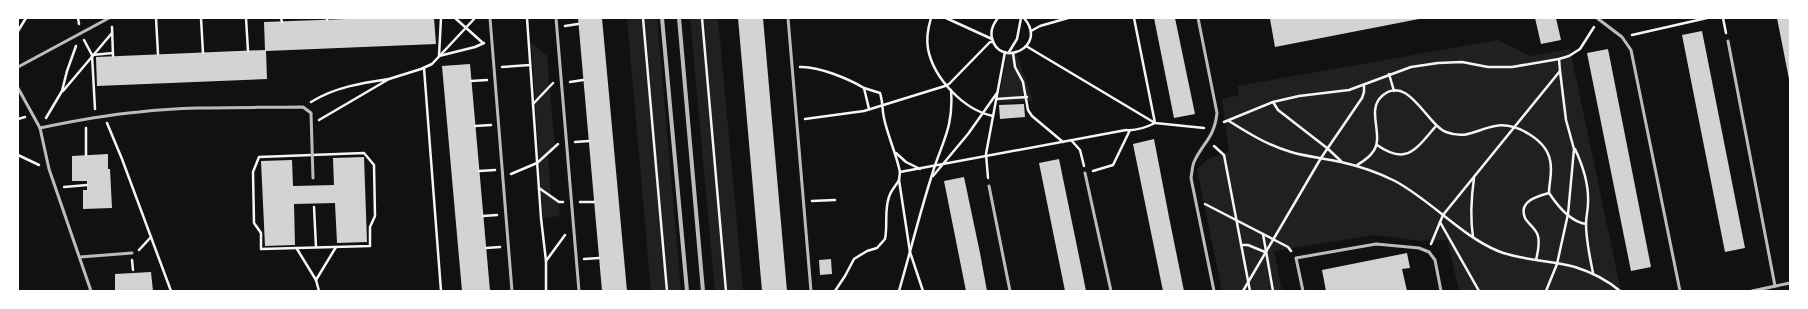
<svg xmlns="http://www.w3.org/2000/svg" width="1808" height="309" viewBox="0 0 1808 309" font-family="'IBM Plex Serif',serif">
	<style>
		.green { fill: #202020 }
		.building { fill: #d3d3d3 }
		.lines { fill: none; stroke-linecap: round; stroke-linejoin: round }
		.path { stroke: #f5f5f5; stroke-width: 2.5 }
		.service { stroke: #bcbcbc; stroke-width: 3 }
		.minor { stroke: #bcbcbc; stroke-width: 4 }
	</style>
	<rect width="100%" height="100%" fill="#111"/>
	<g class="green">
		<polygon points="627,18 657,18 681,291 651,291"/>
		<polygon points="690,18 718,18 743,291 715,291"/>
		<path d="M 1498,40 L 1530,56 L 1570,49 L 1621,291 L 1459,291 L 1447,240 L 1422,241 L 1375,235 L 1274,251 L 1282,291 L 1222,291 L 1197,170 C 1206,158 1215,156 1229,152 L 1222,99 L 1239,95 L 1237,86 Z"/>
		<polygon points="531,42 547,56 555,147 548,154 551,197 559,202 560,216 543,218"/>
		<polygon points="1017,54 1033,101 998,103 1007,55"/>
	</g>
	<g class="building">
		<polygon points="373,18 434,18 436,44 266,51 267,79 97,86 96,57 265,50 264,22"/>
		<polygon points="578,18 602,18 627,291 602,291"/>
		<polygon points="738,18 763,18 787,291 762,291"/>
		<polygon points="1154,18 1175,18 1195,114 1174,118"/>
		<polygon points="1273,18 1419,18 1419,19 1275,47 1270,19"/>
		<polygon points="1535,18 1556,18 1561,40 1541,44"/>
		<polygon points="1777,18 1790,18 1790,79 1789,79"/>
		<polygon points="1702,31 1745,248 1725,252 1682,35"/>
		<polygon points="1608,49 1651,267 1631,271 1587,53"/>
		<polygon points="470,64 490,291 462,291 442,66"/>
		<polygon points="1024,104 1025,117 1000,119 999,105"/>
		<polygon points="1154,139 1169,217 1184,291 1163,291 1133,144"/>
		<polygon points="108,154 108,169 110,169 112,208 83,209 83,190 87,190 87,181 72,181 72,156"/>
		<polygon points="364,157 367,242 337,243 335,203 294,204 295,245 265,246 261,161 292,160 293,186 334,185 333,158"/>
		<polygon points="1059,159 1081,266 1086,291 1065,291 1039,163"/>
		<polygon points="964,177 980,253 987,291 966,291 944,181"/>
		<polygon points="1407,253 1410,268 1402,269 1407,291 1326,291 1322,270"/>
		<polygon points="831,259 832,274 820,275 819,260"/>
		<polygon points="151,272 153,291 115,291 115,274"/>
	</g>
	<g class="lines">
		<g class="path">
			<polyline points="78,18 79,24"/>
			<polyline points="156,18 158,54"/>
			<polyline points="201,18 203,53"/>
			<polyline points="246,18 248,51"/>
			<polyline points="281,18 282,22"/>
			<polyline points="327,18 327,20"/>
			<polyline points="441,18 439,56 475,47 484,43"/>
			<polyline points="455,18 483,43"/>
			<polyline points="527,18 541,218 546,261"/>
			<polyline points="643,18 667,291"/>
			<polyline points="702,18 726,291"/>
			<path d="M 931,18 C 928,28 926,38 928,49 C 934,79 964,110 993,116"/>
			<polyline points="946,18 992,39"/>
			<path d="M 998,18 C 993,24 990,30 992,38 C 999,69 1049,47 1024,18"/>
			<polyline points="1723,18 1726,33"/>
			<polyline points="565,26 578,24"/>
			<polyline points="112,27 113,56"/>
			<polyline points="18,31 26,18"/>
			<polyline points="1031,31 1040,26 1068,18"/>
			<polyline points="1632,35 1707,18"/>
			<polyline points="84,40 92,55 95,109"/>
			<polyline points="1026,46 1155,123 1204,128"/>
			<polyline points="1009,52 1017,39 1021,18"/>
			<polyline points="1013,53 1015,67 1023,82 1028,110 1032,116 1063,142"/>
			<polyline points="92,55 113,53"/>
			<polyline points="502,67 530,65"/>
			<path d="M 800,67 C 818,66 849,79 864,88 L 869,109"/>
			<polyline points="424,68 441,291"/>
			<polyline points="1389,74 1394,91"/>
			<polyline points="389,79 421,69 432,64 475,18"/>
			<polyline points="471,81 487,80"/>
			<polyline points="570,82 583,80"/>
			<path d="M 864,88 L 880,93 C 883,102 882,110 884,118 C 888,137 896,153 900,172 L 1126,130 C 1135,131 1147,127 1155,123 L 1134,18"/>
			<polyline points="63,91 112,33"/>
			<polyline points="997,99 1027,97"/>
			<path d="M 311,102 C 335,87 362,83 389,79 L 319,120"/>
			<polyline points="1273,102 1278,110 1327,148 1341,161"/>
			<polyline points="533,104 553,83"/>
			<polyline points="46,118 62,91 67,71 76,46"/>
			<polyline points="18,119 25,117"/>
			<polyline points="805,119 864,111 945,86 949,84 990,42 993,42"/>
			<path d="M 1229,121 C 1248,133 1269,146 1291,152 C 1307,157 1325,158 1341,162 C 1359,166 1379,173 1395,181 C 1432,201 1460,235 1498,251 C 1523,261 1550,260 1575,267 C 1591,272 1607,280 1620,291"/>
			<polyline points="1224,122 1273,102 1299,96 1349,90 1411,67 1438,63 1462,62 1488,67 1512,67 1559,59 1569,56 1580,49 1594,27"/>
			<polyline points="107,123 122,159 171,291"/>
			<polyline points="475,126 491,125"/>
			<polyline points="86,128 86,155"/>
			<polyline points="1071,140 1080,150 1084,166"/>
			<polyline points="575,142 589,141"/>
			<path d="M 1377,145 C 1407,166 1416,149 1436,126"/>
			<polyline points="1214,146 1224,155 1250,291"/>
			<path d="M 1575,149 C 1583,166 1589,184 1588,203 C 1588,210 1586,217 1586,224 C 1586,241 1590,257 1593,273"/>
			<polygon points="364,153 374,165 375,216 370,227 370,246 261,249 261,233 254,223 253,172 259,157"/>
			<polyline points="896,153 906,162 920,169"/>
			<polyline points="18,155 39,165"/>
			<path d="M 1356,166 C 1361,162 1368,159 1372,153 C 1386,137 1365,111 1382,96 C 1408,73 1427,125 1446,132 C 1467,140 1477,129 1495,126 C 1516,122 1546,140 1550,160 C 1553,172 1549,182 1549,193 C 1557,205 1571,222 1586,224"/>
			<polyline points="479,171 495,170"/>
			<polyline points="1093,171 1113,165 1130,130"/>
			<polyline points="900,172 899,180 910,252 923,291"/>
			<polyline points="511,174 537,163 558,144"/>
			<polyline points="933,176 968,134 997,93"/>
			<polyline points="988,178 986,154 1005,52"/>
			<polyline points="64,187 87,185"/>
			<polyline points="539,188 559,202 563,202"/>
			<polyline points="812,201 835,200"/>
			<polyline points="580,202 594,202"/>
			<polyline points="1205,204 1288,247 1291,251"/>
			<polyline points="314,207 316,247"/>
			<polyline points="483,216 497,215"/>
			<polyline points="1440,222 1479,291"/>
			<polyline points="1263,234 1273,291"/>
			<path d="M 1473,237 C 1470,217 1471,199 1474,178"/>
			<polyline points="1431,244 1443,215 1560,71 1559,59"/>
			<polyline points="1241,245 1248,245 1265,252"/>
			<polyline points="486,248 500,247"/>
			<polyline points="297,249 316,280 336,247"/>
			<polyline points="139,250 151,237"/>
			<polyline points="584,259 599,258"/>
			<polyline points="132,260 133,270"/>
			<path d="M 1536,260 C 1538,252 1540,244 1538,236 C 1536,228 1528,224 1525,218 C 1518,201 1538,196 1549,193"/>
			<polyline points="316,280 319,291"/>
			<polyline points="546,291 546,261 565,235"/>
			<path d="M 835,291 L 845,276 L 854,259 L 867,251 L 877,248 L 885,239 C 888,225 884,211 889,197 C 891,190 896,186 899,180"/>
			<path d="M 899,291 C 910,253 919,216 931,178 C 941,143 954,129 951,90"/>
			<polyline points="1243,291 1321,158 1362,98 1364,92 1364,86"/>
			<polyline points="1546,291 1557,264 1568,214 1574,149 1566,120 1560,71"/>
		</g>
		<g class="service">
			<polyline points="490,18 512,291"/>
			<polyline points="556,18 579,291"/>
			<polyline points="788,18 811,291"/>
			<path d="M 1198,18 L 1217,113 C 1214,139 1203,142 1194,162 C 1192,167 1192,173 1191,178 L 1214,291"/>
			<polyline points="1597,18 1622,37 1631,50 1680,291"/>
			<polyline points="1728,41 1775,286"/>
			<polyline points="18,67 109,18"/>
			<polyline points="18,88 40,128 49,169 91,291"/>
			<path d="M 40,128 C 73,121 105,115 139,112 C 193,106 248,108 303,107 L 311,113 L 313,178"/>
			<polyline points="1085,173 1111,291"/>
			<polyline points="989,186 1010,291"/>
			<polyline points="80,257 132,253"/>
			<polyline points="1303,291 1296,258 1376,244 1419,248 1429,252 1435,260 1441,291"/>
			<polyline points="1752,291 1790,283"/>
		</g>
		<g class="minor">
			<polyline points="662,18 687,291"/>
			<polyline points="679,18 703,291"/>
		</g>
	</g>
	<rect width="1808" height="309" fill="none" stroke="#ffffff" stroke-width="38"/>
</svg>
